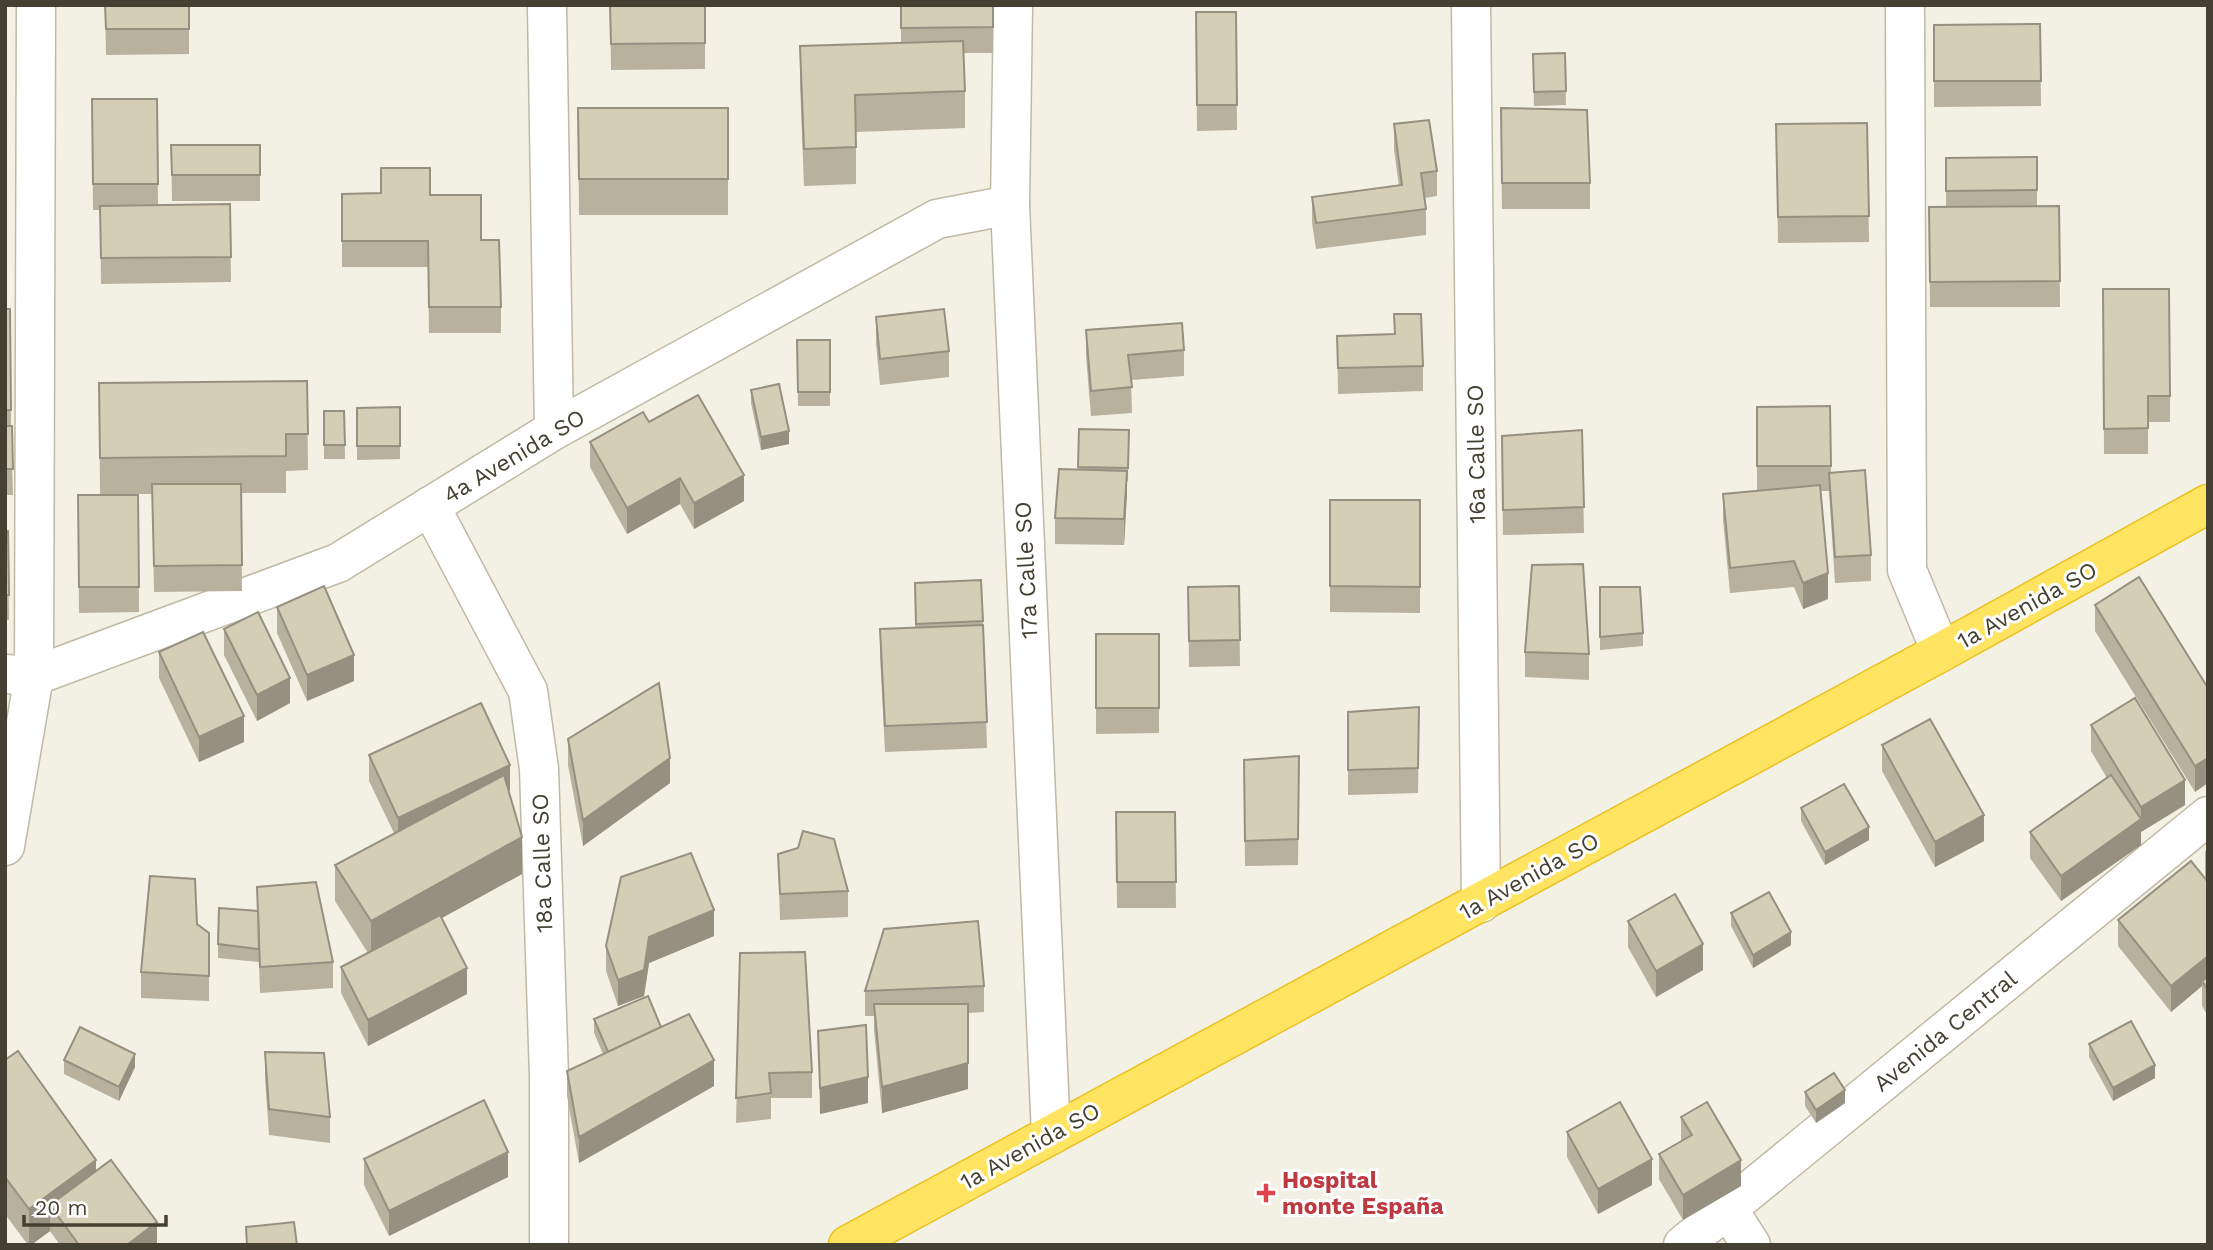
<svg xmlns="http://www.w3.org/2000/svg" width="2213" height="1250" viewBox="0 0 2213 1250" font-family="'Work Sans',sans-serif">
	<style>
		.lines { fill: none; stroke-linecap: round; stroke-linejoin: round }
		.street-casing { stroke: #bfbaa4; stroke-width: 41 }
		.highway-casing { stroke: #ebc125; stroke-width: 41 }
		.street { stroke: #fff; stroke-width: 38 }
		.highway { stroke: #ffe462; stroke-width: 38 }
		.wall { fill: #b7b19d }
		.shaded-wall { fill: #959080 }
		.building { fill: #d5ceb7; stroke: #959080; stroke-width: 2 }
		.health-dot { fill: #e0444e; stroke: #fff; stroke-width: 2.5 }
		.labels { text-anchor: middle; stroke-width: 6; stroke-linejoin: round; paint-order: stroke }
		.street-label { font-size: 23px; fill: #454132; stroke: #fff }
		.health-label { font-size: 23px; font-weight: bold; fill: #be3a42; stroke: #fff; text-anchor: start }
	</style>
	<rect width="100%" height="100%" fill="#f3f1e3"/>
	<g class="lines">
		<g class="street-casing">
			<g id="street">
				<polyline points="547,5 554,430"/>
				<polyline points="1013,5 1010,205 1051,1135"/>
				<polyline points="1471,5 1481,903"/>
				<polyline points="1905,5 1907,570 1941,652"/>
				<polyline points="430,506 528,691 539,769 549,1077 549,1245"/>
				<polyline points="5,674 34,676 338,563 554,430 937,219 1010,205"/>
				<polyline points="5,846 34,676 36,5"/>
				<polyline points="1728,1209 1751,1245"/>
				<polyline points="1683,1245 2208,816"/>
			</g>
		</g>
		<g class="highway-casing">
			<polyline id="highway" points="848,1245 1941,652 2208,504"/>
		</g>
		<use href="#street" class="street"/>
		<use href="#highway" class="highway"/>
	</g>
	<g class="wall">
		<polygon points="105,5 189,29 189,54 106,55"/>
		<polygon points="610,5 705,5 705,69 611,70"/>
		<polygon points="901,5 993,5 993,53 963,53 965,91 965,128 856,132 856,184 804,186 800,83 800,46 901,43"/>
		<polygon points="1196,12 1236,12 1237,130 1197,131"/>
		<polygon points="2040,24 2041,106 1934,107 1934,25"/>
		<polygon points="1565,53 1566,105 1534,106 1533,54"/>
		<polygon points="92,99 157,99 158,205 230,204 231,282 101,284 100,210 93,210"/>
		<polygon points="578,108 728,108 728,215 579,215"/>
		<polygon points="1867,123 1869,242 1778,243 1776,124"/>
		<polygon points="1394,124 1437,171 1437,196 1425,198 1426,209 1426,235 1316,249 1312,223 1312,197 1399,186 1394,150"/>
		<polygon points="1501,134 1590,183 1590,209 1502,209"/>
		<polygon points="171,145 260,145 260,201 172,201"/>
		<polygon points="1946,158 2037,190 2037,206 2059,206 2060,307 1930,307 1929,207 1946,207"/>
		<polygon points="342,194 430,195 481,240 501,307 501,333 429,333 428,267 342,267"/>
		<polygon points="2103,289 2170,396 2170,422 2148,422 2148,454 2104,454"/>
		<polygon points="5,309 10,309 11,426 13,495 5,495"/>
		<polygon points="1394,314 1423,366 1423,391 1338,394 1337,336 1394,334"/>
		<polygon points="876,317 949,351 949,377 880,385 876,343"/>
		<polygon points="1086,330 1184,350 1184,376 1131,380 1132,413 1091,416 1086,356"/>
		<polygon points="797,340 830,340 830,406 798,406"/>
		<polygon points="307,381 308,470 286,471 286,493 241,493 242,591 154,592 152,494 100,494 99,383"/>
		<polygon points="751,390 789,444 761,450 751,403"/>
		<polygon points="1830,406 1831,473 1871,555 1871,581 1835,583 1829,491 1821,491 1828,599 1803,609 1794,587 1730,593 1723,520 1723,494 1757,491 1757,407"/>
		<polygon points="400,407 400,459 357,460 357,408"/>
		<polygon points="324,411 344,411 345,459 324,459"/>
		<polygon points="649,422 744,501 694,529 680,504 627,534 590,467 590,442"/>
		<polygon points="1079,429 1129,430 1128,481 1127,481 1124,545 1055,544 1055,518 1078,469"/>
		<polygon points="1582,430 1584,533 1503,535 1502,436"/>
		<polygon points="78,495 138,495 139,612 79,613"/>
		<polygon points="1330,500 1420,500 1420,613 1330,612"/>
		<polygon points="5,531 8,531 9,620 5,620"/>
		<polygon points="915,583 983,621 987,748 885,752 880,655 880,629 915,628"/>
		<polygon points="1239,586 1240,666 1189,667 1188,587"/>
		<polygon points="1600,587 1643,633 1643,646 1600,650"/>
		<polygon points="2095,605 2208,688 2195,792 2095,631"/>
		<polygon points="277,607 354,681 307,701 277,633"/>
		<polygon points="224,629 290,703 257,721 224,655"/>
		<polygon points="1096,634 1159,634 1159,733 1096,734"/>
		<polygon points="159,652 244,742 199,762 159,678"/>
		<polygon points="1525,652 1589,654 1589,680 1525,677"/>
		<polygon points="1419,707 1418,793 1348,795 1348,712"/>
		<polygon points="2091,725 2185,805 2141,832 2141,845 2061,901 2030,858 2030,832 2107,778 2091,751"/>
		<polygon points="568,739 670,783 583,846 568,765"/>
		<polygon points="1882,745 1984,841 1935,867 1882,771"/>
		<polygon points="369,755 510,790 509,791 522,874 442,918 467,994 368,1046 341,993 341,967 368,953 335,901 335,865 394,833 369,781"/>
		<polygon points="1299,756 1298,865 1245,866 1244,760"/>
		<polygon points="1801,808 1869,840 1825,865 1801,821"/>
		<polygon points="1116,812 1175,812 1176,908 1117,908"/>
		<polygon points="2208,850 2208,880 2205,877 2205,851"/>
		<polygon points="778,854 848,891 848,917 780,920"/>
		<polygon points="2208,882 2208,1016 2202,1006 2202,986 2171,1012 2118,946 2118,920"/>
		<polygon points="257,887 333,962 333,988 260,993 259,962 218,958 218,944 257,911"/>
		<polygon points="1731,913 1791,945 1753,968 1731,926"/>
		<polygon points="1628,921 1703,970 1656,997 1628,947"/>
		<polygon points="209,933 209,1001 141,998 141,972"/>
		<polygon points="714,936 649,963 644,996 618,1006 606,971 606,946"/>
		<polygon points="740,953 812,1072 812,1098 771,1098 771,1119 736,1123"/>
		<polygon points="984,986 984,1012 968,1013 968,1089 882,1113 874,1030 874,1016 865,1016 865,991"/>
		<polygon points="594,1019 661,1027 714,1086 579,1163 567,1096 567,1071 603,1054 594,1033"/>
		<polygon points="818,1031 868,1103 820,1114"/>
		<polygon points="2089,1044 2155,1078 2113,1101 2089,1057"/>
		<polygon points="265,1052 330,1117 330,1143 269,1135 265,1078"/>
		<polygon points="5,1060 96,1171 157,1245 60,1245 50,1231 31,1245 28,1245 5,1214"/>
		<polygon points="64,1060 135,1067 119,1101 64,1074"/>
		<polygon points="1805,1092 1845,1103 1816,1123 1805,1106"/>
		<polygon points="1681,1117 1741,1186 1683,1220 1659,1179 1659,1154 1681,1141"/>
		<polygon points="1567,1132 1652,1185 1598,1214 1567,1157"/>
		<polygon points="364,1159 508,1177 389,1236 364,1185"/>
	</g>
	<g class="shaded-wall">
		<polygon points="789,431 789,444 761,450 761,437"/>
		<polygon points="1127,471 1127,496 1124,545 1124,519"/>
		<polygon points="744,475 744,501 694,529 694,503"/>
		<polygon points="680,478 680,504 627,534 627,508"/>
		<polygon points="1828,573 1828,599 1803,609 1803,583"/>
		<polygon points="354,655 354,681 307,701 307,675"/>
		<polygon points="290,678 290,703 257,721 257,695"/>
		<polygon points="244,716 244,742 199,762 199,737"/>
		<polygon points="670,758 670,783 583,846 583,820"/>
		<polygon points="2208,758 2208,783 2195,792 2195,766"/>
		<polygon points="510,765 510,790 398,843 398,818"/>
		<polygon points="2185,780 2185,805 2141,832 2141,845 2061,901 2061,876 2141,820 2141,807"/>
		<polygon points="1984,815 1984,841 1935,867 1935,842"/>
		<polygon points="1869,827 1869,840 1825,865 1825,852"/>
		<polygon points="522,837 522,874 371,957 371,921"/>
		<polygon points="714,910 714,936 649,963 644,996 618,1006 618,980 649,937"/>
		<polygon points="1791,932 1791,945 1753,968 1753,955"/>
		<polygon points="1703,944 1703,970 1656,997 1656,971"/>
		<polygon points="2208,956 2208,981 2202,981 2202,986 2171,1012 2171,986"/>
		<polygon points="467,968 467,994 368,1046 368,1020"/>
		<polygon points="135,1054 135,1067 119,1101 119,1087"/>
		<polygon points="714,1060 714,1086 579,1163 579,1137"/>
		<polygon points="968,1063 968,1089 882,1113 882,1087"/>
		<polygon points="2155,1065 2155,1078 2113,1101 2113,1088"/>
		<polygon points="868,1077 868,1103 820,1114 820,1088"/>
		<polygon points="1845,1090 1845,1103 1816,1123 1816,1110"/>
		<polygon points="508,1152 508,1177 389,1236 389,1211"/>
		<polygon points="1652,1159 1652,1185 1598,1214 1598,1189"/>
		<polygon points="96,1160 96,1196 50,1205 50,1231 31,1245 29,1245 29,1209"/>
		<polygon points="1741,1160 1741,1186 1683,1220 1683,1195"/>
		<polygon points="157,1222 157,1245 127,1245"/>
	</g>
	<g class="building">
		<polygon points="105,5 189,5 189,29 106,29"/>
		<polygon points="610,5 705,5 705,43 611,44"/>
		<polygon points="901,5 993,5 993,27 901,28"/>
		<polygon points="1196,12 1236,12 1237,105 1197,105"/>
		<polygon points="2040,24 2041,81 1934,81 1934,25"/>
		<polygon points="963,41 965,91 855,95 856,147 804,149 800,46"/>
		<polygon points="1565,53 1566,91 1534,92 1533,54"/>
		<polygon points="92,99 157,99 158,184 93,184"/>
		<polygon points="578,108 728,108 728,179 579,179"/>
		<polygon points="1501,108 1587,110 1590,183 1502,183"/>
		<polygon points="1429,120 1437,171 1421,173 1426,209 1316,223 1312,197 1402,185 1394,124"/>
		<polygon points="1867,123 1869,216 1778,217 1776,124"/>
		<polygon points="171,145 260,145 260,175 172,175"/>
		<polygon points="2037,157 2037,190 1946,191 1946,158"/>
		<polygon points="381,168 430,168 430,195 481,195 481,240 499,240 501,307 429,307 428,241 342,241 342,194 381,193"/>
		<polygon points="230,204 231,257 101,258 100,206"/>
		<polygon points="2059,206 2060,281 1930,282 1929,207"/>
		<polygon points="2103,289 2169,289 2170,396 2148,396 2148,428 2104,429"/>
		<polygon points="5,309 10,309 11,410 5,410"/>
		<polygon points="944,309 949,351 880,359 876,317"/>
		<polygon points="1394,314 1421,314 1423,366 1338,368 1337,336 1395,334"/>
		<polygon points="1182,323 1184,350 1128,355 1132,387 1091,391 1086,330"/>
		<polygon points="797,340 830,340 830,392 798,392"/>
		<polygon points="307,381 308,434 286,434 286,456 100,458 99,383"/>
		<polygon points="779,384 789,431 761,437 751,390"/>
		<polygon points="698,395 744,475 694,503 680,478 627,508 590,442 643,412 649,422"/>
		<polygon points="1830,406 1831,466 1757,466 1757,407"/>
		<polygon points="400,407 400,446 357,446 357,408"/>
		<polygon points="324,411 344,411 345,445 324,445"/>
		<polygon points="5,426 12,426 13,469 5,469"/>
		<polygon points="1079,429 1129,430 1128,468 1078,467"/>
		<polygon points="1582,430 1584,507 1503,510 1502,436"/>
		<polygon points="1059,469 1127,471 1124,519 1055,518"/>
		<polygon points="1865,470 1871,555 1835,557 1829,473"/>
		<polygon points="152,484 241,484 242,565 154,566"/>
		<polygon points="1820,485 1828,573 1803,583 1794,561 1730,568 1723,494"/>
		<polygon points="78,495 138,495 139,587 79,587"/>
		<polygon points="1330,500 1420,500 1420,587 1330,586"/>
		<polygon points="5,531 8,531 9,595 5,595"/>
		<polygon points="1583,564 1589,654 1525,652 1532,565"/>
		<polygon points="2139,577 2208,688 2208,758 2195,766 2095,605"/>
		<polygon points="981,580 983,621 916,624 915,583"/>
		<polygon points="324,586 354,655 307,675 277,607"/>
		<polygon points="1239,586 1240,640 1189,641 1188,587"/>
		<polygon points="1600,587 1640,587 1643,633 1600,637"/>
		<polygon points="258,612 290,678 257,695 224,629"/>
		<polygon points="983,625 987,722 885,726 880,629"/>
		<polygon points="203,632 244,716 199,737 159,652"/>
		<rect x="1096" y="634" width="63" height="74"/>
		<polygon points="659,683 670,758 583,820 568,739"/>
		<polygon points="2135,698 2185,780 2141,807 2091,725"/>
		<polygon points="481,703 510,765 398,818 369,755"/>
		<polygon points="1419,707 1418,768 1348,770 1348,712"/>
		<polygon points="1930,719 1984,815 1935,842 1882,745"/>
		<polygon points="1299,756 1298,839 1245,841 1244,760"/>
		<polygon points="504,775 522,837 371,921 335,865"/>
		<polygon points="2111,775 2141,819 2061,876 2030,832"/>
		<polygon points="1844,784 1869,827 1825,852 1801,808"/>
		<polygon points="1116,812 1175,812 1176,882 1117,882"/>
		<polygon points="803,831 834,839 848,891 780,894 778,854 798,848"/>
		<polygon points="691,853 714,910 649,937 644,970 618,980 606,946 621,877"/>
		<polygon points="2191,861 2208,882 2208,956 2171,986 2118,920"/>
		<polygon points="150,876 195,879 197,924 209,933 209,976 141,972"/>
		<polygon points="316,882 333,962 260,967 257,887"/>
		<polygon points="1769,892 1791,932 1753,955 1731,913"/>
		<polygon points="1675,894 1703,944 1656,971 1628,921"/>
		<polygon points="219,908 258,911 259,949 218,944"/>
		<polygon points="440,915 467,968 368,1020 341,967"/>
		<polygon points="978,921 984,986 865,991 884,929"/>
		<polygon points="805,952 812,1072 769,1073 771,1093 736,1098 740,953"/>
		<polygon points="2208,977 2208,990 2202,981"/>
		<polygon points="648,996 661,1027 608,1052 594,1019"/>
		<polygon points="874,1004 968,1004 968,1063 882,1087"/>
		<polygon points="689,1014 714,1060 579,1137 567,1071"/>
		<polygon points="2131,1021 2155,1065 2113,1088 2089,1044"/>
		<polygon points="866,1025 868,1077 820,1088 818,1031"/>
		<polygon points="80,1027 135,1054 119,1087 64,1060"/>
		<polygon points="18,1051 96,1160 29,1209 5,1177 5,1060"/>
		<polygon points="265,1052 324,1053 330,1117 269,1109"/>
		<polygon points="1834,1073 1845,1090 1816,1110 1805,1092"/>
		<polygon points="484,1100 508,1152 389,1211 364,1159"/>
		<polygon points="1620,1102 1652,1159 1598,1189 1567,1132"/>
		<polygon points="1707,1102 1741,1160 1683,1195 1659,1154 1692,1135 1681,1117"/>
		<polygon points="111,1160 157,1222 127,1245 79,1245 50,1205"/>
		<polygon points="294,1222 297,1245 247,1245 246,1227"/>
	</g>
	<path class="health-dot" d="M1262.5 1182.5h7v7h7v7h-7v7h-7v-7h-7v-7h7z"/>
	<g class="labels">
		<g class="street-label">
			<text transform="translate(1476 454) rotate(-91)" y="8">16a Calle SO</text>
			<text transform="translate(514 456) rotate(-31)" y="8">4a Avenida SO</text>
			<text transform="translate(1026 570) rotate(-93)" y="8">17a Calle SO</text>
			<text transform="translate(2027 605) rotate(-29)" y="8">1a Avenida SO</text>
			<text transform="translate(542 863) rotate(-92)" y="8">18a Calle SO</text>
			<text transform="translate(1529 876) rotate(-29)" y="8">1a Avenida SO</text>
			<text transform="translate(1945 1031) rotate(-39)" y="8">Avenida Central</text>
			<text transform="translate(1030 1146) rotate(-29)" y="8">1a Avenida SO</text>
		</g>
		<g class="health-label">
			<text x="1282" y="1188">Hospital<tspan x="1282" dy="26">monte España</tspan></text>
		</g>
	</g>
	<rect width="2213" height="1250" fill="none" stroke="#454132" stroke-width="14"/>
	<path d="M24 1215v10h142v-10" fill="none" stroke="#454132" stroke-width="3.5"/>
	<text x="35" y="1215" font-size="21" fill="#454132" stroke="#ffffff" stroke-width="5" paint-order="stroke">20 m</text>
</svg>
